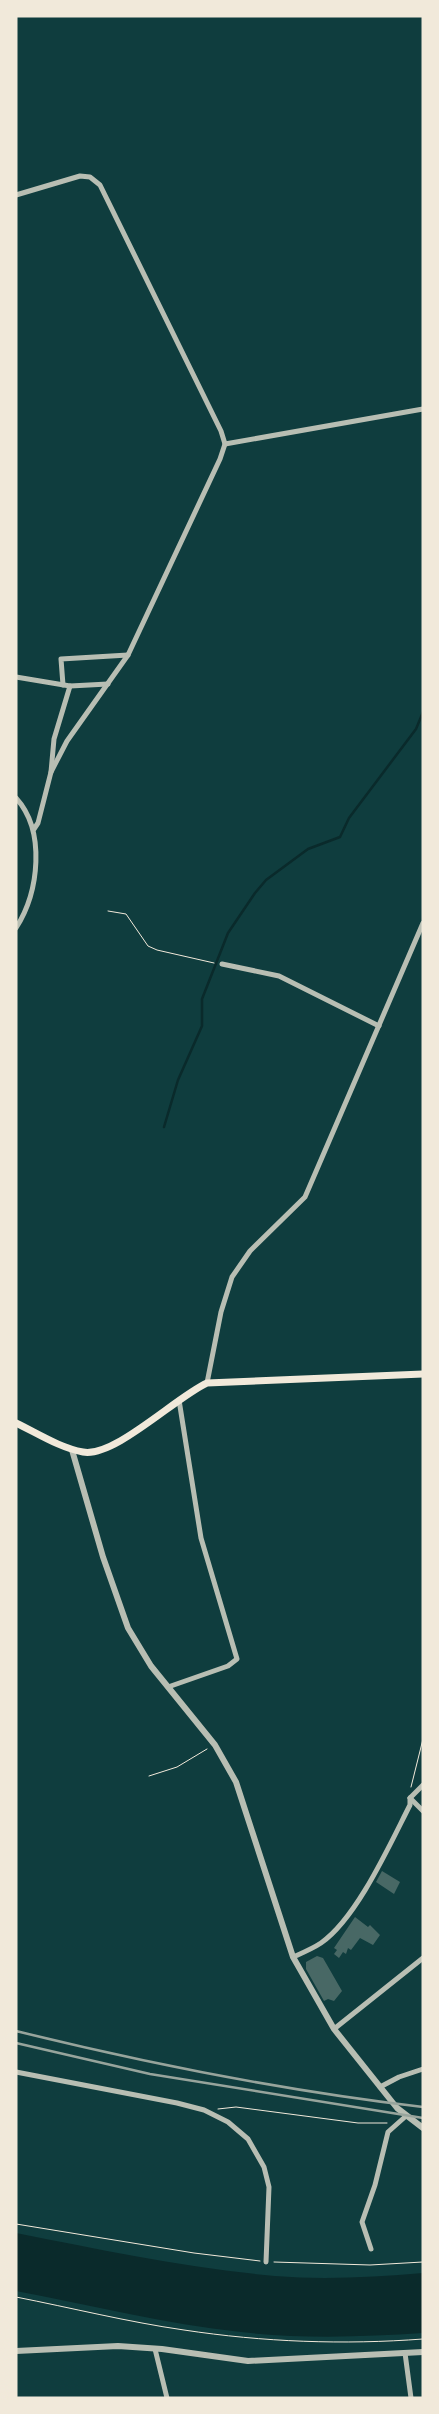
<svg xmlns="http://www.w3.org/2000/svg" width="439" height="2414" viewBox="0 0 439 2414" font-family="'Open Sans',sans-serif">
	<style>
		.water { fill: #0a2a2b }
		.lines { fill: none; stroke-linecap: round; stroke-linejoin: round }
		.stream { stroke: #0a2a2b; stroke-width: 2.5 }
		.building { fill: #486865 }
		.path { stroke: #f1e9da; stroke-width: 1 }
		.minor { stroke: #b8beb3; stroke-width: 5 }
		.tertiary { stroke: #b8beb3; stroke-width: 6 }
		.secondary { stroke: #f1e9da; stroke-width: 7 }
		.rail { stroke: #97a49c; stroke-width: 2.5 }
	</style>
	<rect width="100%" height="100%" fill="#0f3d3e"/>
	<path class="water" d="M 16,2233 C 102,2250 188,2268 275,2276 C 324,2280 374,2277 423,2273 L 423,2333 C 362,2337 301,2339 241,2332 C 165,2324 91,2305 16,2291 Z"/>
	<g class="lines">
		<polyline class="stream" points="164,1127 178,1080 202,1026 202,999 228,933 255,893 266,880 308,849 340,837 349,818 416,729 423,712"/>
	</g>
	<g class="building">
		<polygon points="382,1871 400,1882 394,1894 376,1882"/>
		<polygon points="355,1917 368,1927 370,1925 380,1935 373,1945 360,1938 351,1950 348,1948 346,1954 343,1952 339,1958 334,1954 337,1950 334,1948"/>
		<polygon points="317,1956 323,1958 342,1991 334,2001 328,1999 324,2001 306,1969 306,1962"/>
	</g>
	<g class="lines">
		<g class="path">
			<polyline points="108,911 126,914 148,946 157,950 214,963"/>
			<polyline points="149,1776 177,1767 207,1749"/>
			<polyline points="411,1787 423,1739"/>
			<polyline points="218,2109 236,2107 358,2123 387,2123"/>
			<polyline points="16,2224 194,2253 260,2261"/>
			<polyline points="274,2262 370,2265 423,2262"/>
			<path d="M 16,2297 C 72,2308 128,2322 184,2330 C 263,2342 343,2345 423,2339"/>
		</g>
		<g class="minor">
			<polyline points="16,195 80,176 90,177 100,185 221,431 225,444 220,459 128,655 67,741 51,772"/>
			<polyline points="225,444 423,409"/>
			<polyline points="16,677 70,686 108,684"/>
			<polyline points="63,685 61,659 128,655"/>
			<path d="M 16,798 C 46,831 39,892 16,928"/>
			<polyline points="34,829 38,823 51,772 54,739 70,686"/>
			<polyline points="222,964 279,976 379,1026"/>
			<polyline points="207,1383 221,1312 232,1277 250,1251 305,1197 423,923"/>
			<polyline points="168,1687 228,1666 237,1659 201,1538 179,1400"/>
			<polyline points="410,1798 423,1785"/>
			<polyline points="410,1798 423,1811"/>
			<path d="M 293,1957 C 302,1953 312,1949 321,1943 C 357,1918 390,1844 410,1805 L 410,1798"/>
			<polyline points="334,2029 423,1958"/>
			<polyline points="16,2072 177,2103 204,2110 228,2122 248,2139 264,2167 269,2187 266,2262"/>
			<polyline points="380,2087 399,2077 423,2069"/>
			<polyline points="371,2249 362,2222 375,2185 388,2132 406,2116"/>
			<polyline points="155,2349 167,2398"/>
			<polyline points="405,2353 411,2398"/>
		</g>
		<g class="tertiary">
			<polyline points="72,1450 103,1557 128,1628 151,1666 215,1745 236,1782 293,1957 334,2029 397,2108 423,2128"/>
			<polyline points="16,2351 118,2346 162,2349 248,2361 423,2352"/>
		</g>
		<path class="secondary" d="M 16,1423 C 37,1433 60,1448 83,1452 C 114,1458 176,1397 207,1383 L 423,1374"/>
		<g class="rail">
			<path d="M 16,2031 C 150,2064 286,2091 423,2107"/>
			<polyline points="16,2043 150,2074 423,2118"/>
		</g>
	</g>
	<rect width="439" height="2414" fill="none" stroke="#f1e9da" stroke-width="35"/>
</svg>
